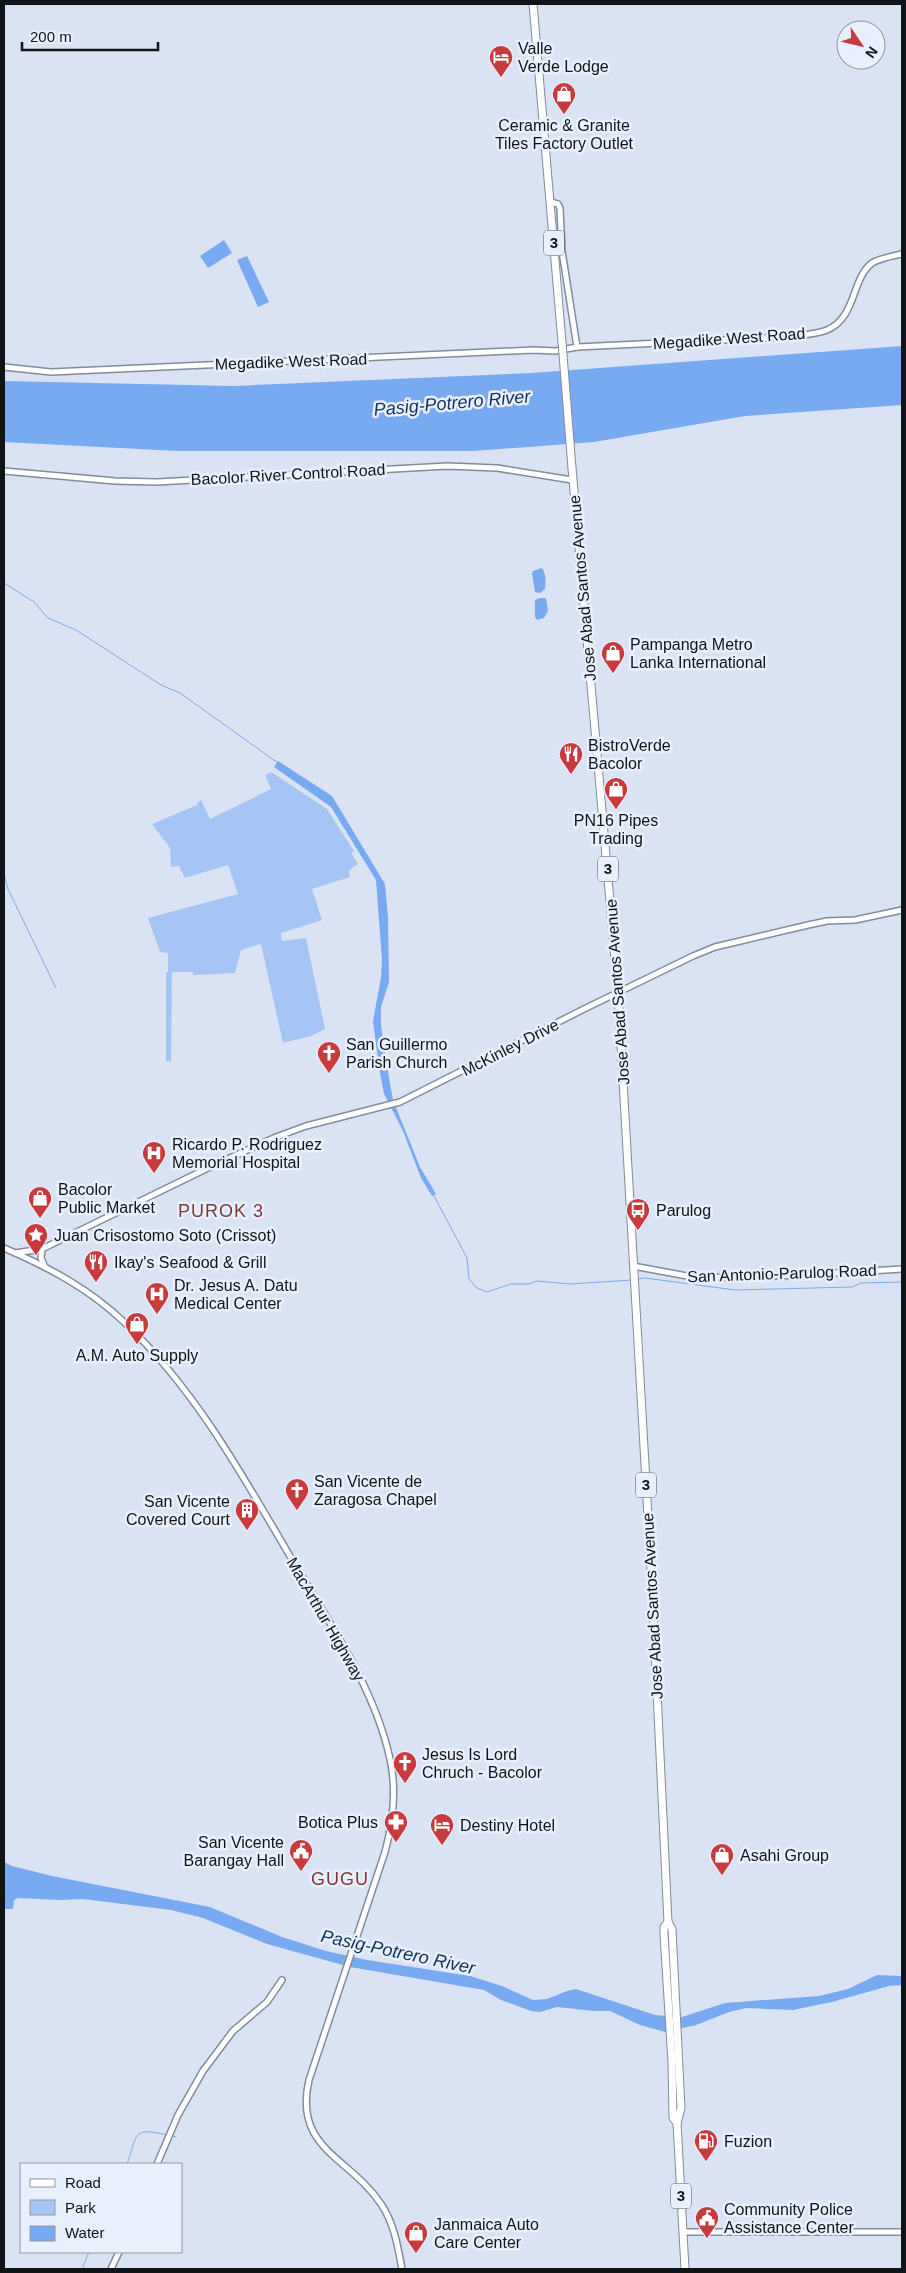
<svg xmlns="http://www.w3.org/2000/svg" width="906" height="2273" viewBox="0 0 906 2273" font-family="Helvetica,sans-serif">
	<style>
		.green { fill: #a5c6f5 }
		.water { fill: #78aaf1 }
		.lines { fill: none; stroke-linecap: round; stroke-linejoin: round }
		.stream { stroke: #78aaf1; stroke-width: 1 }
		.secondary-casing { stroke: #828c9a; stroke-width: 8 }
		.highway-casing { stroke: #828c9a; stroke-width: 9 }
		.secondary { stroke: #fff; stroke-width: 5 }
		.highway { stroke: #fff; stroke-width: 7 }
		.highway-bridge-casing { stroke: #828c9a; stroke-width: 9; stroke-linecap: butt }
		.highway-bridge { stroke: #fff; stroke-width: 7 }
		.labels { text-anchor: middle; stroke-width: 5; stroke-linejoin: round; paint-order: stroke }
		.shield { fill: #e8f0fd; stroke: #51555d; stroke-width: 1 }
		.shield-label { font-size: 15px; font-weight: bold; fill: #101318 }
		.poi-label { font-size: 16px; fill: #101318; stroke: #e8f0fd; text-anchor: start }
		.street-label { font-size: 16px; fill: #101318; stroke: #e8f0fd }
		.water-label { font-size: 18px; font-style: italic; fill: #10315d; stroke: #e8f0fd }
		.neighbourhood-label { font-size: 18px; letter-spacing: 1px; fill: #803836; stroke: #e8f0fd }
	</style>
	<rect width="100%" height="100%" fill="#d9e3f3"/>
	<polygon class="green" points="271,772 327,809 354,851 351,853 358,864 349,870 350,877 312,889 322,920 281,933 282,941 306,938 325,1029 311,1036 283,1043 261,944 241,950 235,973 193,975 193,972 172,972 171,1061 166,1061 166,972 168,972 168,953 160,952 148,918 238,894 228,865 185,878 179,866 171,867 170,848 152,824 197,805 198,802 201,800 210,819 271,789 265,775"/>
	<g class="water">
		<polygon points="224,240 232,253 208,268 200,256"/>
		<polygon points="247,256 269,302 258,307 237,260"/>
		<polygon points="902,346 902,405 745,416 594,442 473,451 178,451 4,442 4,381 234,386 531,373"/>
		<path d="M 542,568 C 546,574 546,581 545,589 L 540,593 L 535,592 L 532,573 L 533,571 Z"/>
		<polygon points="540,598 546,598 548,611 544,618 537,620 535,617 535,600"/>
		<polygon points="278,761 332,796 385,884 388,917 389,982 381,1007 381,1026 390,1084 393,1100 420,1167 436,1194 432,1196 421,1178 403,1131 384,1094 379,1067 373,1021 381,978 382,960 376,880 331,807 274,767"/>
		<polygon points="4,1862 12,1866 52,1876 210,1907 282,1937 326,1951 367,1960 470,1976 502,1986 533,2000 547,1999 567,1991 576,1989 655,2015 682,2017 725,2003 819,1996 848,1989 877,1975 902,1976 902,1985 889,1986 832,2002 793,2010 746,2008 729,2012 696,2025 665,2032 640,2025 610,2011 594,2011 557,2007 540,2012 531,2011 501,2000 484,1990 350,1967 267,1944 203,1918 171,1910 83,1899 61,1900 18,1898 14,1900 13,1909 4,1909"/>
	</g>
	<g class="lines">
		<g class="stream">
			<polyline points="4,583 34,602 48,618 76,630 161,685 180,693 278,763"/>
			<polyline points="4,834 4,856"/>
			<polyline points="4,874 8,889 56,988"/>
			<polyline points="433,1194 467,1258 469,1279 477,1288 487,1292 511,1284 529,1284 537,1281 570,1284 632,1280"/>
			<polyline points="638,1279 645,1278 735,1290 852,1287 861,1283 902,1282"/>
			<polyline points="172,2136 176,2137"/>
			<path d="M 127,2164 C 138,2136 130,2126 167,2135"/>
			<polyline points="82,2269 89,2252"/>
		</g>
		<g class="secondary-casing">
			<g id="secondary">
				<polyline points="551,202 558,204 560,208 562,251 577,347"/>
				<path d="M 4,367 L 51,372 L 533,350 L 556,351 L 577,347 L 785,337 C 798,335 815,335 827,330 C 857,317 851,279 872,263 C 881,258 893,256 902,254"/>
				<polyline points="4,471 115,481 157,482 447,466 497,468 572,480"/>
				<path d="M 4,1248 C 48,1267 90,1289 125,1323 C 197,1391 245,1480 294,1563 C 330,1624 375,1689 390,1759 C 397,1790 393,1822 385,1852 L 309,2080 C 293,2149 350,2157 381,2204 C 394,2223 398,2247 402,2269"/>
				<polyline points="42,1249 41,1258 45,1267"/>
				<polyline points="15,1253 42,1249 208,1168 276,1137 306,1126 400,1102 584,1009 693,956 715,947 808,925 827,921 855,920 902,910"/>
				<polyline points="633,1266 698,1278 803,1275 902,1269"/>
				<polyline points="157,2164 178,2115 203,2071 233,2031 267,2002 282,1980"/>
				<polyline points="683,2232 902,2232"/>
				<polyline points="111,2269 119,2252"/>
			</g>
		</g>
		<g class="highway-casing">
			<g id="highway">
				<polyline points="533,4 562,342"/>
				<polyline points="572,468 618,993 652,1587 668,1922 672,1929 681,2108 677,2123 685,2269"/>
				<polyline points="668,1922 664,1927 664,1934 672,2062 673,2118 677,2123"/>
			</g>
		</g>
		<use href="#secondary" class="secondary"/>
		<use href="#highway" class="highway"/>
		<g class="highway-bridge-casing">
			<polyline id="highway-bridge" points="562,342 572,468"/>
		</g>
		<use href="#highway-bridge" class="highway-bridge"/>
	</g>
	<defs>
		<g id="hotel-pin" transform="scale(1.25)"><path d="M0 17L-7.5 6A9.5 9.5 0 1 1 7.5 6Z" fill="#c93a3d" stroke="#e8f0fd"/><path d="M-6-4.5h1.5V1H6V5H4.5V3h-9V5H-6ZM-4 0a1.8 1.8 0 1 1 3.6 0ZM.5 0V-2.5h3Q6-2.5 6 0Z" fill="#fff"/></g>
		<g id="shop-pin" transform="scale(1.25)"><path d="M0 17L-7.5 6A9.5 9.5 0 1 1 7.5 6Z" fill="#c93a3d" stroke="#e8f0fd"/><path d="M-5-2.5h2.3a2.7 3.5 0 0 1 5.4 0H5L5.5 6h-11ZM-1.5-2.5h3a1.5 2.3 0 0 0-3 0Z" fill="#fff"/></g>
		<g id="restaurant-pin" transform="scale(1.25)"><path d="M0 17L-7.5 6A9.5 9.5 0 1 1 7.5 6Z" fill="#c93a3d" stroke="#e8f0fd"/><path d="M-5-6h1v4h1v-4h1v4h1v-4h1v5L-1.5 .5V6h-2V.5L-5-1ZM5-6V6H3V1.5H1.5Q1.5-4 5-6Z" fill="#fff"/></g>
		<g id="church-pin" transform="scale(1.25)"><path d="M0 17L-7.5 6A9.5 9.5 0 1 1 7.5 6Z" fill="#c93a3d" stroke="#e8f0fd"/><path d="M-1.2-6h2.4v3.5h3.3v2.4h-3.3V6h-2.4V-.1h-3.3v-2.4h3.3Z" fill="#fff"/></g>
		<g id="hospital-pin" transform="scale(1.25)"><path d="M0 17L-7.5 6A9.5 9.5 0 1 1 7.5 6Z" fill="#c93a3d" stroke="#e8f0fd"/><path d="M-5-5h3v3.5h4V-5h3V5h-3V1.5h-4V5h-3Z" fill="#fff"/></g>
		<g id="bus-pin" transform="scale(1.25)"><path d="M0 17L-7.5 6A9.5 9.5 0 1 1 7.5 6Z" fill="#c93a3d" stroke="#e8f0fd"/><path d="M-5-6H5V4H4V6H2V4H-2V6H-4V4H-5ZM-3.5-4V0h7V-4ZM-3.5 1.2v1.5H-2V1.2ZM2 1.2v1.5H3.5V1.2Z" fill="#fff"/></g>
		<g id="sight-pin" transform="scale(1.25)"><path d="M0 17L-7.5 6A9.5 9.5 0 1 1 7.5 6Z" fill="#c93a3d" stroke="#e8f0fd"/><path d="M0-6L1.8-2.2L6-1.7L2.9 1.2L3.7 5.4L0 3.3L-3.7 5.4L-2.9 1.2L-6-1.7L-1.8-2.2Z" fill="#fff"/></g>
		<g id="building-pin" transform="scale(1.25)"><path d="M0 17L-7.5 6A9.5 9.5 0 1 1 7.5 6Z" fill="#c93a3d" stroke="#e8f0fd"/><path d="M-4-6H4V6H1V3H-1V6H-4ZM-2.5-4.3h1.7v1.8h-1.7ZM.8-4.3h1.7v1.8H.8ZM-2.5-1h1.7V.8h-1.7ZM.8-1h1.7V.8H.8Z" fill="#fff"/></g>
		<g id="pharmacy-pin" transform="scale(1.25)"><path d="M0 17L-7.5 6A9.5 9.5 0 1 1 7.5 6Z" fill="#c93a3d" stroke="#e8f0fd"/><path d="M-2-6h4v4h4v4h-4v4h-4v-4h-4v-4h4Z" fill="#fff"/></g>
		<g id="civic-pin" transform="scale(1.25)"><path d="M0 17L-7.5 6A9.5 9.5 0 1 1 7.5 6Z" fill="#c93a3d" stroke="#e8f0fd"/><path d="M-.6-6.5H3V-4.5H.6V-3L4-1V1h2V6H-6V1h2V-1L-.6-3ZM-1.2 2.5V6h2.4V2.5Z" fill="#fff"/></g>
		<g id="fuel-pin" transform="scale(1.25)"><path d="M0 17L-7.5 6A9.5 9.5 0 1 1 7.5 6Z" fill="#c93a3d" stroke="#e8f0fd"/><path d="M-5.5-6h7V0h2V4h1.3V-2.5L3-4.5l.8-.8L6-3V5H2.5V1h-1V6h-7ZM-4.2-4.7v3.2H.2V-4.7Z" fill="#fff"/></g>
	</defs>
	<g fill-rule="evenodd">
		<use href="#hotel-pin" x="501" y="57"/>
		<use href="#shop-pin" x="564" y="94"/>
		<use href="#shop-pin" x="613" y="653"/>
		<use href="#restaurant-pin" x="571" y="754"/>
		<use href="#shop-pin" x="616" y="789"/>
		<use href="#church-pin" x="329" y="1053"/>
		<use href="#hospital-pin" x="154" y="1153"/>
		<use href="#shop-pin" x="40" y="1198"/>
		<use href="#bus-pin" x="638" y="1210"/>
		<use href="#sight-pin" x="36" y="1235"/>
		<use href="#restaurant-pin" x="96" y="1262"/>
		<use href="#hospital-pin" x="157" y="1294"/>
		<use href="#shop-pin" x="137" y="1324"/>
		<use href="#church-pin" x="297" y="1490"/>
		<use href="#building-pin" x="247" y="1510"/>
		<use href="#church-pin" x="405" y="1763"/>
		<use href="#pharmacy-pin" x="396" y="1822"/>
		<use href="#hotel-pin" x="442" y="1825"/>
		<use href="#civic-pin" x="301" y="1851"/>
		<use href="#shop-pin" x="722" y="1855"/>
		<use href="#fuel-pin" x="706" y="2141"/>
		<use href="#civic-pin" x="707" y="2218"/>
		<use href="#shop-pin" x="416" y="2233"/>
	</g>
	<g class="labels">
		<g class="shield">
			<rect x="544" y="230.5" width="20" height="25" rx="4"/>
			<rect x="598" y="856.5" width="20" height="25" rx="4"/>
			<rect x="636" y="1472.5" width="20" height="25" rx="4"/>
			<rect x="671" y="2183.5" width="20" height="25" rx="4"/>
		</g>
		<g class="shield-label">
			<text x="554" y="248">3</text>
			<text x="608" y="874">3</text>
			<text x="646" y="1490">3</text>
			<text x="681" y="2201">3</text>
		</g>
		<g class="poi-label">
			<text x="518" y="54">Valle<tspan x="518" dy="18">Verde Lodge</tspan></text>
			<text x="564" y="131" text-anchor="middle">Ceramic &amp; Granite<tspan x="564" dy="18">Tiles Factory Outlet</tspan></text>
			<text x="630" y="650">Pampanga Metro<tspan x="630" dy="18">Lanka International</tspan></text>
			<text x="588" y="751">BistroVerde<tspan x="588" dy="18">Bacolor</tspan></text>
			<text x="616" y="826" text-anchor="middle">PN16 Pipes<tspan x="616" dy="18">Trading</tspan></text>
			<text x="346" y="1050">San Guillermo<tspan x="346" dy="18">Parish Church</tspan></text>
			<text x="172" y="1150">Ricardo P. Rodriguez<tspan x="172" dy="18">Memorial Hospital</tspan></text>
			<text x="58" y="1195">Bacolor<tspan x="58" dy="18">Public Market</tspan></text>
			<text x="656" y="1216">Parulog</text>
			<text x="54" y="1241">Juan Crisostomo Soto (Crissot)</text>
			<text x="114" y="1268">Ikay's Seafood &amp; Grill</text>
			<text x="174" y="1291">Dr. Jesus A. Datu<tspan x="174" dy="18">Medical Center</tspan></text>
			<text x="137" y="1361" text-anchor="middle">A.M. Auto Supply</text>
			<text x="314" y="1487">San Vicente de<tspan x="314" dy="18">Zaragosa Chapel</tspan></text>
			<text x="230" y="1507" text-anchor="end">San Vicente<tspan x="230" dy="18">Covered Court</tspan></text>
			<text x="422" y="1760">Jesus Is Lord<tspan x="422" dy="18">Chruch - Bacolor</tspan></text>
			<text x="378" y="1828" text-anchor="end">Botica Plus</text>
			<text x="460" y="1831">Destiny Hotel</text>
			<text x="284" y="1848" text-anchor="end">San Vicente<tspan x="284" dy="18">Barangay Hall</tspan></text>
			<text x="740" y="1861">Asahi Group</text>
			<text x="724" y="2147">Fuzion</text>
			<text x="724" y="2215">Community Police<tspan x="724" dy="18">Assistance Center</tspan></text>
			<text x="434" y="2230">Janmaica Auto<tspan x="434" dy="18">Care Center</tspan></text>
		</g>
		<g class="street-label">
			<text transform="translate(729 338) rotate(-4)" y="6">Megadike West Road</text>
			<text transform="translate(291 361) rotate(-2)" y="6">Megadike West Road</text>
			<text transform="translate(288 474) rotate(-3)" y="6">Bacolor River Control Road</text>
			<text transform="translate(582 588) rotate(-95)" y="6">Jose Abad Santos Avenue</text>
			<text transform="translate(617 992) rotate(-94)" y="6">Jose Abad Santos Avenue</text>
			<text transform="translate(510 1047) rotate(-27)" y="6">McKinley Drive</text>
			<text transform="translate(782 1273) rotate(-2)" y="6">San Antonio-Parulog Road</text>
			<text transform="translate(652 1606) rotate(-93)" y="6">Jose Abad Santos Avenue</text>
			<text transform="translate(326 1619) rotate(60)" y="6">MacArthur Highway</text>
		</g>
		<g class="water-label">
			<text transform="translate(452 403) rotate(-5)" y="6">Pasig-Potrero River</text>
			<text transform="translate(398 1952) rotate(12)" y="6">Pasig-Potrero River</text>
		</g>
		<g class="neighbourhood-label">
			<text x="221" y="1217">PUROK 3</text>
			<text x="340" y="1885">GUGU</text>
		</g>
	</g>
	<rect width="906" height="2273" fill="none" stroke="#101318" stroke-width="10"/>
	<rect x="20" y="2163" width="162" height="90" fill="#e8f0fd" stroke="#9298a1"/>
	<rect x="30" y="2179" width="25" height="8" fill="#ffffff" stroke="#9298a1"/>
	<text x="65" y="2188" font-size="15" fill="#101318">Road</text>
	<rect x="30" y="2200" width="25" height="15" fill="#a5c6f5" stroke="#9298a1"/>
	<text x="65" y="2213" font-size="15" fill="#101318">Park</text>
	<rect x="30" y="2226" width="25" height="15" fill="#78aaf1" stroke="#9298a1"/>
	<text x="65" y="2238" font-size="15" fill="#101318">Water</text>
	<g transform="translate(861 45) rotate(125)"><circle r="24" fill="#e8f0fd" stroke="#9298a1"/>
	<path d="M0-4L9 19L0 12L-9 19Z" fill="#c93a3d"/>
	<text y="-8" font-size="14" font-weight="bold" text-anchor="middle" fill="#101318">N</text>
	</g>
	<path d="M22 42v8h136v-8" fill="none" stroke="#101318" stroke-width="2.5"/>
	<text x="30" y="42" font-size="15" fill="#101318" stroke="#e8f0fd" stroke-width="4" paint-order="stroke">200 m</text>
</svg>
